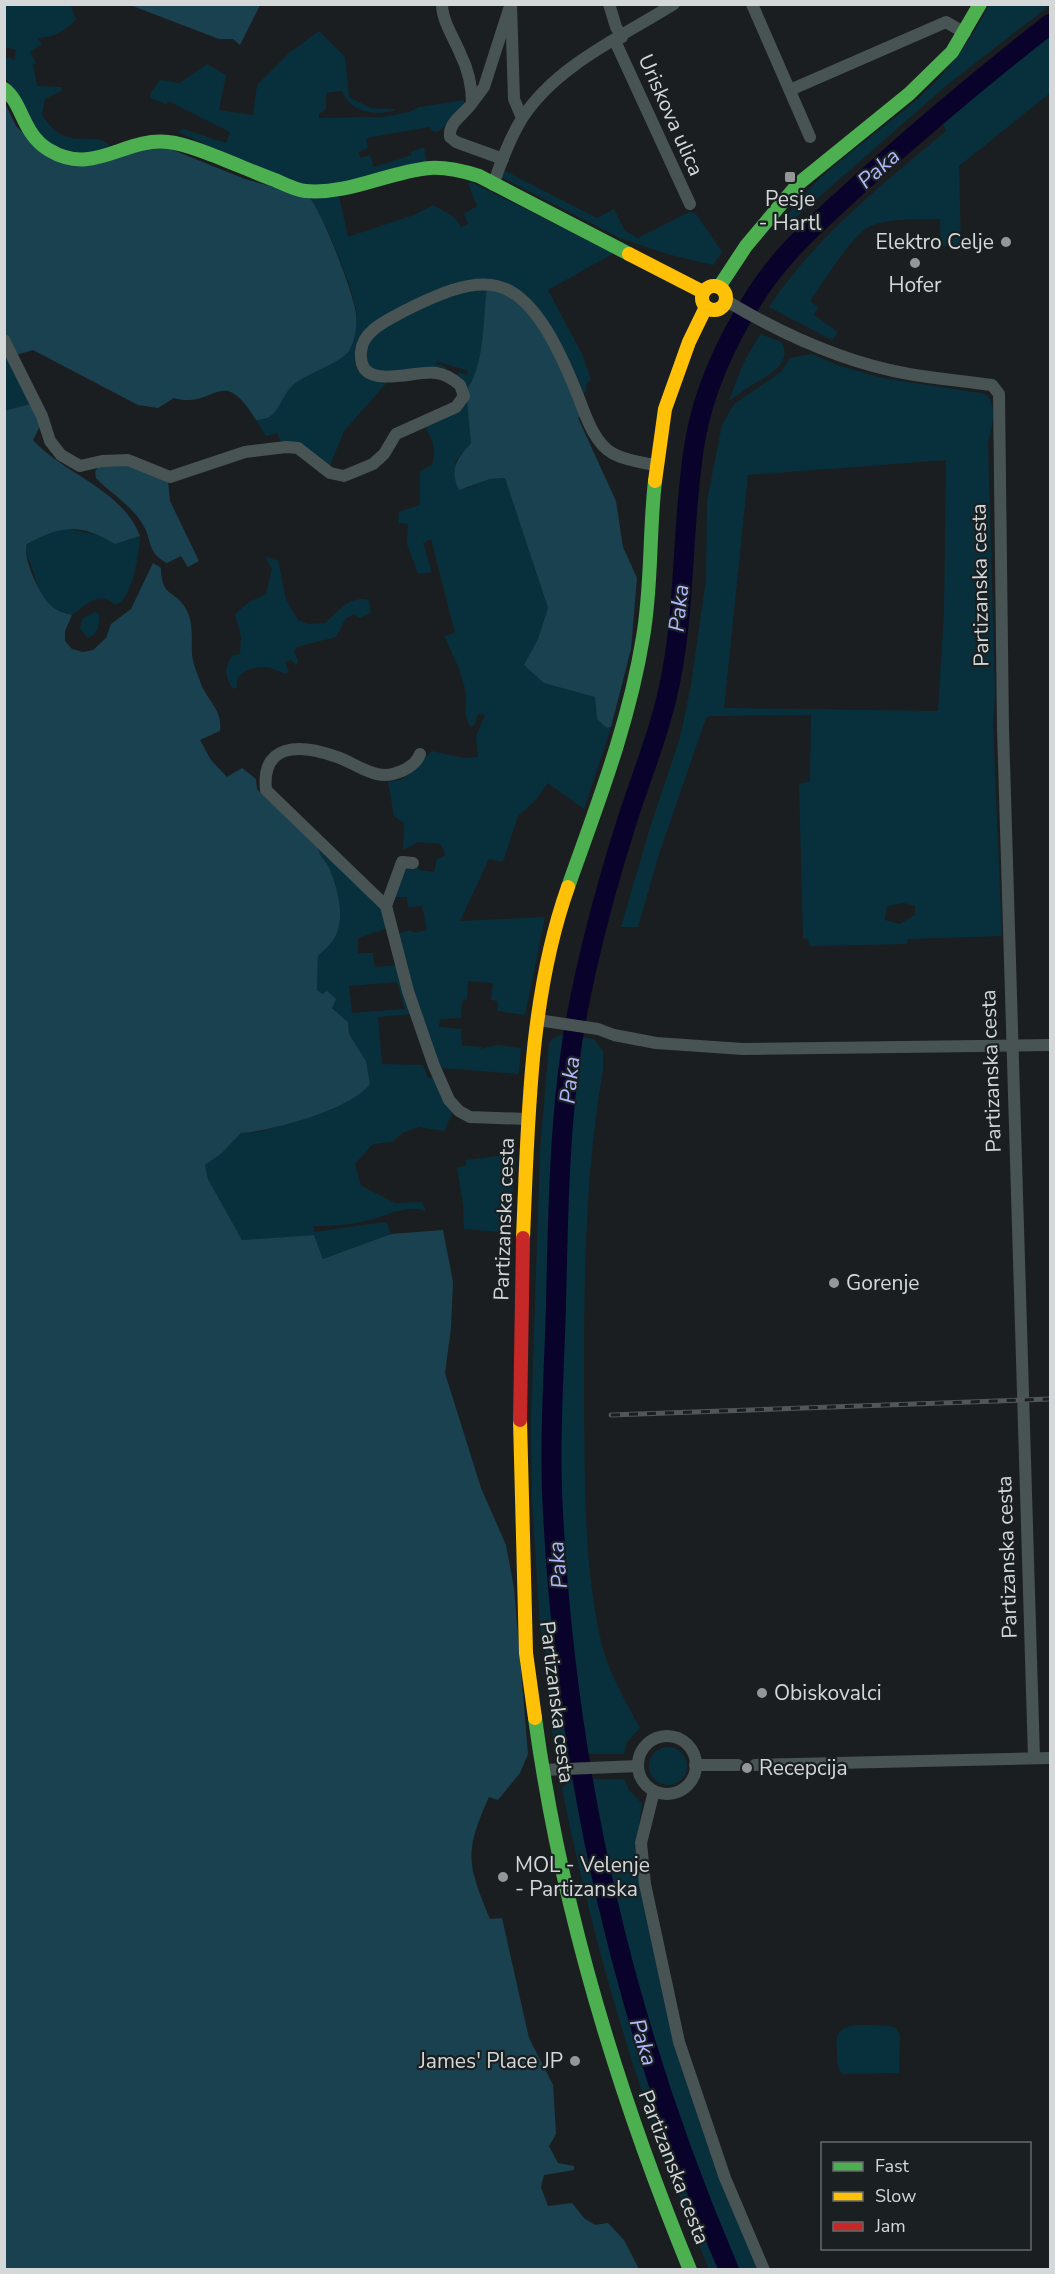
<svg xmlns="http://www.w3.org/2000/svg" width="1055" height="2274" viewBox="0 0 1055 2274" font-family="'Nunito Sans',sans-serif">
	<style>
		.green { fill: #08303c; fill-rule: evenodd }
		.forest { fill: #1a414f }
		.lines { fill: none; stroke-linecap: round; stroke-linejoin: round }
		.river { stroke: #09032b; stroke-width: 20 }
		.street { stroke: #485353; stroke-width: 12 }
		.fast { stroke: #4caf50; stroke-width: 14 }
		.slow { stroke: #ffc107; stroke-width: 14 }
		.jam { stroke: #c62828; stroke-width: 14 }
		.rail-casing { stroke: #515657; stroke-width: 5 }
		.rail { stroke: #1a1f21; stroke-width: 3; stroke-dasharray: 9; stroke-linecap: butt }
		.poi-dot { fill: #939798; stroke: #1a1f21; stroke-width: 2 }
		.labels { text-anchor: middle; stroke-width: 4.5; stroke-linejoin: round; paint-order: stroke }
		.street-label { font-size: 21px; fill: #d4d8d9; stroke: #1a1f21 }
		.poi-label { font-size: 21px; fill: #d4d8d9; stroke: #1a1f21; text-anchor: start }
		.water-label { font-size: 22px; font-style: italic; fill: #b1b7fc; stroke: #1a1f21 }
	</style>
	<rect width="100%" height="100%" fill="#1b1e20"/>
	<g class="green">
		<path d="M 5,5 L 71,6 L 76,19 C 65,31 54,38 37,38 L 42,44 L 30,52 L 36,63 L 33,64 L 37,86 L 62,87 L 61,91 L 45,99 L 42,114 C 65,155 94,128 110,146 C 86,159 52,151 34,130 C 21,115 18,93 5,77 L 4,57 L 15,59 L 16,50 L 5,47 Z"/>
		<path d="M 989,5 L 1050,5 L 947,85 L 787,225 L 789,218 L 786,217 C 823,165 879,135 925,92 C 952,67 972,38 989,5 Z"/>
		<path d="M 319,31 L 345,57 L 349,97 L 371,108 L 394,109 L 394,111 C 373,116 349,111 342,91 L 326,93 L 326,109 L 319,114 L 319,118 L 383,117 L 409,112 L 419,107 L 464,100 L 465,108 L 438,132 L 432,131 L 430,127 L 371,137 L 366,139 L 368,148 L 358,152 L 361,158 L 370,155 L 374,167 L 412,155 L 411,152 L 424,147 L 427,164 L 354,181 L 306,186 L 214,154 L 202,143 L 178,132 L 183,129 L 226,143 L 230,132 L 168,101 L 166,104 L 150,98 L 151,92 L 160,80 L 180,83 L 207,64 L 226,75 L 219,110 L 253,115 L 257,85 L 289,53 Z"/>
		<path d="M 1050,33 L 1050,93 L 959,166 L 961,246 L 941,246 L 940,219 C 919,220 889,217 869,227 C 851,236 823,283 810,301 L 818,307 L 814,315 L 838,332 L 832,340 L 769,307 C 816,236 882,185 946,131 L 941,120 Z"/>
		<polygon points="503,170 597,218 614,209 625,231 638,238 689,212 696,214 722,252 713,265 667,254 620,238 501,177"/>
		<path d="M 471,182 L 614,253 L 548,290 L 583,356 L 591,380 L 586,384 L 587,391 L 583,393 L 562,350 L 477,283 L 368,331 L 359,361 L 390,379 L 344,431 L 329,468 L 282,443 L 277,433 L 266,436 L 256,420 L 265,420 L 288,389 L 300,379 L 328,365 L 352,346 C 354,334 358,321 356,309 C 352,287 323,213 309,197 L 339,196 L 348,237 L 414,215 L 433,205 L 454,217 L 461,227 L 468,224 L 464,214 L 477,206 L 468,183 Z"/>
		<path d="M 487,287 C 483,315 485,369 466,390 L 456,377 L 459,372 L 467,375 L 468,371 L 437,361 L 436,364 L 446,367 L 444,372 L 371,371 L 364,357 L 373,334 L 443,296 Z"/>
		<path d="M 760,334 L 782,342 C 793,366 766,376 749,387 C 742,391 736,397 729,400 L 743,364 Z"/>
		<polygon points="4,348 34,403 5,411 4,411"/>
		<path d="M 812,354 L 837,365 L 882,378 L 986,394 C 998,408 992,427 988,443 L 995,694 L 993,726 L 1002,936 L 908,939 L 907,944 L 809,946 L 808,939 L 803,938 L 799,784 L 810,781 L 811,715 L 710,716 L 706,718 L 659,854 L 638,927 L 621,927 L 649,831 L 680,738 L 691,685 L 706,579 L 707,501 L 722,425 L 734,404 L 781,372 L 790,358 ZM 946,460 L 944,612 L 938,711 L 724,708 L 748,475 ZM 904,903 L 915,906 L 915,915 L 900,924 L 885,920 L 887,906 Z"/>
		<path d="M 467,400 L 471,443 L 455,462 L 467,488 L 490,479 L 505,478 L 548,608 L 538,639 L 524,666 L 595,697 L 597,719 L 607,728 L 611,727 L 584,809 L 548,783 L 534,802 L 518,816 L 503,862 L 489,859 L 460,921 L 545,917 L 525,1015 L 498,1011 L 498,1001 L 491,1000 L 493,983 L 468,981 L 467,999 L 462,1001 L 461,1018 L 440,1019 L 439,1027 L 461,1029 L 462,1045 L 481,1047 L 481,1049 L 497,1045 L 521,1048 L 519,1074 L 440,1068 L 416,1010 L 397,934 L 410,930 L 414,933 L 427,930 L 422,906 L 408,907 L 407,897 L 393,897 L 400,868 L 417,865 L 419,870 L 434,872 L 437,859 L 446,855 L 440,844 L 418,842 L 403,850 L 404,823 L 394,816 L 388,782 L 402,779 L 432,751 L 463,758 L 478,757 L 476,736 L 485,715 L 478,714 L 474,726 L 470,726 C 462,713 468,703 465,689 C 461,670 452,653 444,636 L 455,633 L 431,539 L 423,543 L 432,572 L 418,574 L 407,544 L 408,524 L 398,523 L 399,512 L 420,505 L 420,471 L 432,465 C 436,450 434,439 424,427 Z"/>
		<path d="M 65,528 L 101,536 L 115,544 L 140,536 C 139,552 133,600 115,605 C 99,589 84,607 72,615 L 52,608 L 40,591 L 25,549 C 31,537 52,530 65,528 Z"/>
		<path d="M 265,556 L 278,561 L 286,599 L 298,620 L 309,624 L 325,623 C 339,612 349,595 369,600 L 371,613 L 359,618 L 354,614 L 346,618 L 336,637 L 297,647 L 294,651 L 298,661 L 296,665 L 291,660 L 285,662 L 289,672 L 285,674 C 270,665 250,663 237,678 L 237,687 L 233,689 C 224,676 224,667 233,655 L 240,654 L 241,637 L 235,614 L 249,602 L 266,594 L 272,569 Z"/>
		<path d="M 95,612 L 99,614 C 99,626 99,633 88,638 L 80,629 L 82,619 Z"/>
		<path d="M 318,846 L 380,905 L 388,928 L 358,938 L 358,953 L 373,953 L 375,967 L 399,965 L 411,1014 L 378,1017 L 382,1064 L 423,1065 L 428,1078 L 437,1078 L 453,1112 L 444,1131 L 419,1127 L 402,1133 L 392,1142 L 373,1144 L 355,1164 L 361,1186 L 395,1203 L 422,1202 L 426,1211 C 404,1203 384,1218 362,1222 C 346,1225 330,1226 314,1226 L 314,1232 L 386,1222 L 391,1234 L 323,1259 L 314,1235 L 242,1240 L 208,1179 L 205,1165 L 222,1153 L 241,1133 L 259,1132 L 314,1115 L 366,1061 L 349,1034 L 348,1022 L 332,1007 L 335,999 L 327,991 L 322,994 L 317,990 L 318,956 C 323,950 330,945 334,939 C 346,919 338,889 330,870 C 327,861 318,856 318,846 ZM 397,982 L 405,1009 L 352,1013 L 349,986 Z"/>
		<polygon points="562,1035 569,1035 557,1137 548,1437 555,1602 572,1755 564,1755 554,1746 548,1699 549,1665 540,1627 532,1499 531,1425 540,1152 549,1043 553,1038"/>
		<path d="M 578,1037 L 594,1039 L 603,1051 L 603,1070 C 584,1179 584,1287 584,1397 C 585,1478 583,1561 601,1641 C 608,1672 625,1700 640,1728 L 627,1742 L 624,1754 L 581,1754 L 569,1675 L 558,1544 L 556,1463 L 563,1184 Z"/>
		<polygon points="515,1154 510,1233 464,1229 463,1205 457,1167 466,1166 466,1160"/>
		<circle cx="668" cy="1766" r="19"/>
		<path d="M 586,1779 L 624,1779 L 629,1790 L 642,1804 L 636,1850 L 664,1997 L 761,2269 L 733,2269 C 706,2204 678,2140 657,2073 C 626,1977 605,1878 586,1779 Z"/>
		<path d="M 571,1780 L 578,1780 C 595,1866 612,1954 637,2038 C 661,2117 692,2193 724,2269 L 709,2269 C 643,2113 595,1954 562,1788 Z"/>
		<path d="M 890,2026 L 896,2028 L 900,2035 L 899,2073 L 842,2074 C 837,2068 837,2060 837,2052 C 837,2046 835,2038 839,2033 C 846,2021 877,2026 890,2026 Z"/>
	</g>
	<g class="forest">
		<polygon points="130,5 260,5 240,45 233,39 219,39"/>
		<path d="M 4,101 L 16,126 L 45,155 L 168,148 L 245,179 L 309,197 C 322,211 351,288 355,308 C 358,320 356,342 348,352 C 337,365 309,372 293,385 C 278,399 280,420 256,420 C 221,362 215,410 174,398 L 158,408 L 138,405 L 33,350 L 16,355 L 4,330 Z"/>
		<path d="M 487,287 C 533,292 566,376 586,413 L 578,418 L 616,501 L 623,547 L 637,578 L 631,649 L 611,727 L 607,728 L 597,719 L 595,697 L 544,683 L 524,665 L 538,639 L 548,608 L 505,478 L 490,479 L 459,490 C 449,469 457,459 471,443 L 466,390 C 485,368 483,315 487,287 Z"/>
		<path d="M 34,403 L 40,426 L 33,440 C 65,475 122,489 140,536 L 115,544 C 80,523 62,525 27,544 C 21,556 42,601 54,608 C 59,612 66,613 72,615 L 65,631 L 65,641 L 72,649 L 83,652 L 93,650 L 106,638 L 111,624 L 131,609 L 153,563 L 161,568 C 161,598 176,590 186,609 C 194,623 191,639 192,654 C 193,664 197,673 200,681 C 206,700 223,709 220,731 L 200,740 L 211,760 L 227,777 L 242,768 L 256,779 L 257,789 L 263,795 L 318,846 C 318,856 327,861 330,870 C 338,889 346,919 334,939 C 330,945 323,951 318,956 L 317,990 L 322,994 L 327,991 L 336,999 L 332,1008 L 348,1022 L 349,1034 L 366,1061 L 370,1084 C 352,1109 272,1131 241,1133 L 222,1153 L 205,1165 L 208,1179 L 242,1240 L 314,1235 L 323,1259 L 391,1234 L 443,1230 L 453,1282 L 451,1328 L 445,1373 L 481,1488 L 506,1545 L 514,1588 L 528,1754 L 520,1773 L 498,1800 L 489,1797 C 464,1853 467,1863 490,1919 L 502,1918 L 529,2038 L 553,2085 L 556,2134 L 549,2146 L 558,2163 L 574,2166 L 574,2170 L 544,2175 L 541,2187 L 548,2206 L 572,2203 L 584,2218 L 595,2225 L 608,2223 L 624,2240 L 639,2269 L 5,2269 L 4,411 Z"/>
		<path d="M 125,463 L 168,480 L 170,501 L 199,561 L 188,567 L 181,556 L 167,563 C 146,552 153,541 143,525 C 132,505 111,494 96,478 L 95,472 L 98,467 Z"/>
	</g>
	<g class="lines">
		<path class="river" d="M 729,2270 C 624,2025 567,1778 553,1513 C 549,1444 554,1374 556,1305 C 558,1216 559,1126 573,1037 C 585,965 604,894 626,824 C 642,774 663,724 672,672 C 686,596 682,518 695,441 C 704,389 727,340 755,296 C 784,250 824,217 863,181 C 924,126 986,74 1050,24"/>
		<g class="street">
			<path d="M 442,4 C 442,21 454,38 460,53 C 468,69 472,86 472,103 C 464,115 448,122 450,137 L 456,142 L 503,159"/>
			<polyline points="511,4 514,99 522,118"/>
			<polyline points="609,4 616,27 622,37"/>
			<polyline points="752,4 810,137"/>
			<polyline points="615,41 690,204"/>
			<polyline points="790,90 946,22 965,33"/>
			<polyline points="472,103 484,87 509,9"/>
			<path d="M 493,185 C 501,162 510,137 523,117 C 557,65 623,36 674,4"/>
			<path d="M 725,300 C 780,333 846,363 909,374 C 937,379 965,381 992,385 L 999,394 L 1003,729 L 1034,1758"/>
			<path d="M 4,340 L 42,416 L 50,441 L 61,455 L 80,466 L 102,461 L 128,460 L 170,477 L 245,452 L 286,447 L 298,448 L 330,473 L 344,476 L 373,464 L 384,454 L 396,434 L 456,407 L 464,396 L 460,385 C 453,379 445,374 436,373 C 415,369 358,394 361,352 C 362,330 390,319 406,310 C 431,298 468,279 497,286 C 537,295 564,361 578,396 C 585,414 594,443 612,453 C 625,460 642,463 656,465"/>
			<path d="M 420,754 C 415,768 392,778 377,774 C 362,771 349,760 334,756 C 300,744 261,743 266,790 L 386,906 L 408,991 L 434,1066 L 449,1100 L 459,1111 L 470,1117 L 528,1119"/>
			<polyline points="386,906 402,862 413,863"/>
			<polyline points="538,1020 598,1029 614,1035 656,1043 743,1049 1050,1045"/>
			<circle cx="667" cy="1765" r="29"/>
			<polyline points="695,1765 738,1765"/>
			<polyline points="755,1765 1050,1758"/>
			<polyline points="542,1770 638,1766"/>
			<polyline points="654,1791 641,1843 645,1884 679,2042 725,2178 764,2270"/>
		</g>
		<g class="fast">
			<path d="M 4,89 C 23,103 22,134 49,150 C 94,177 124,137 168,142 C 196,145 246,170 275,180 C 284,184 295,190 305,191 C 349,195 387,172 430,168 C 447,167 463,171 479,176 L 629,254"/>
			<polyline points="719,287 746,246 798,184 909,94 952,52 980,4"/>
			<path d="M 568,887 C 597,805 629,724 643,637 C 652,586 649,533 655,481"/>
			<path d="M 535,1718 C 561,1909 617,2092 690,2270"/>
		</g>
		<g class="slow">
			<polyline points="629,254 703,292"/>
			<circle cx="714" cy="298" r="12"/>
			<polyline points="655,481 665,409 689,342 706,307"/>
			<path d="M 523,1238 C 528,1123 529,997 568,887"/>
			<polyline points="520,1420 526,1653 535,1718"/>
		</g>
		<polyline class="jam" points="520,1420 523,1238"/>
		<g class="rail-casing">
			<polyline id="rail" points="611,1415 1050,1399"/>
		</g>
		<use href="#rail" class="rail"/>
	</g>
	<g class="poi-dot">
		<rect x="784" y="171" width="12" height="12" rx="3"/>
		<circle cx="1006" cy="242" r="6"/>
		<circle cx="915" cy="263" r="6"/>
		<circle cx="834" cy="1283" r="6"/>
		<circle cx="762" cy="1693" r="6"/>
		<circle cx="747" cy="1768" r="6"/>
		<circle cx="503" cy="1877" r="6"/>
		<circle cx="575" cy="2061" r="6"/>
	</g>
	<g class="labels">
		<g class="street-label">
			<text transform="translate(671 115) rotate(66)" y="7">Uriskova ulica</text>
			<text transform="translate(980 585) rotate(-91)" y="7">Partizanska cesta</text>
			<text transform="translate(991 1071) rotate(-92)" y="7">Partizanska cesta</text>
			<text transform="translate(504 1219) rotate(-88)" y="7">Partizanska cesta</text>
			<text transform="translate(1007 1557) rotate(-92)" y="7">Partizanska cesta</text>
			<text transform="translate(557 1702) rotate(83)" y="7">Partizanska cesta</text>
			<text transform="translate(674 2167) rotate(69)" y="7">Partizanska cesta</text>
		</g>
		<g class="poi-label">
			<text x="790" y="206" text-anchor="middle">Pesje<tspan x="790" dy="24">- Hartl</tspan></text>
			<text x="994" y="249" text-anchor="end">Elektro Celje</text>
			<text x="915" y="292" text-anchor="middle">Hofer</text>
			<text x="846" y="1290">Gorenje</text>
			<text x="774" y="1700">Obiskovalci</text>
			<text x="759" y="1775">Recepcija</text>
			<text x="515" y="1872">MOL - Velenje<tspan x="515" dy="24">- Partizanska</tspan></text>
			<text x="563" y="2068" text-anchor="end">James' Place JP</text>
		</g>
		<g class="water-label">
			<text transform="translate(878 168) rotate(-42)" y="8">Paka</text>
			<text transform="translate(678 608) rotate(-84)" y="8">Paka</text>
			<text transform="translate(569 1080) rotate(-84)" y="8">Paka</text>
			<text transform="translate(557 1565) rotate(-95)" y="8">Paka</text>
			<text transform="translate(644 2042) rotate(73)" y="8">Paka</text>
		</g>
	</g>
	<rect width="1055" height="2274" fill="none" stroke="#d4d8d9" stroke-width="12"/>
	<rect x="821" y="2142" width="210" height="108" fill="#1a1f21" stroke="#64696b" stroke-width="1.5"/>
	<rect x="833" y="2162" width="30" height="9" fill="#4caf50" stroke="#64696b" stroke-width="1.5"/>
	<text x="875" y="2172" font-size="18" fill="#d4d8d9">Fast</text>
	<rect x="833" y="2192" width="30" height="9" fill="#ffc107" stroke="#64696b" stroke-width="1.5"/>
	<text x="875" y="2202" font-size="18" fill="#d4d8d9">Slow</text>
	<rect x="833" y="2222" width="30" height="9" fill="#c62828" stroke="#64696b" stroke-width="1.5"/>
	<text x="875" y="2232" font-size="18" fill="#d4d8d9">Jam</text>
</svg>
